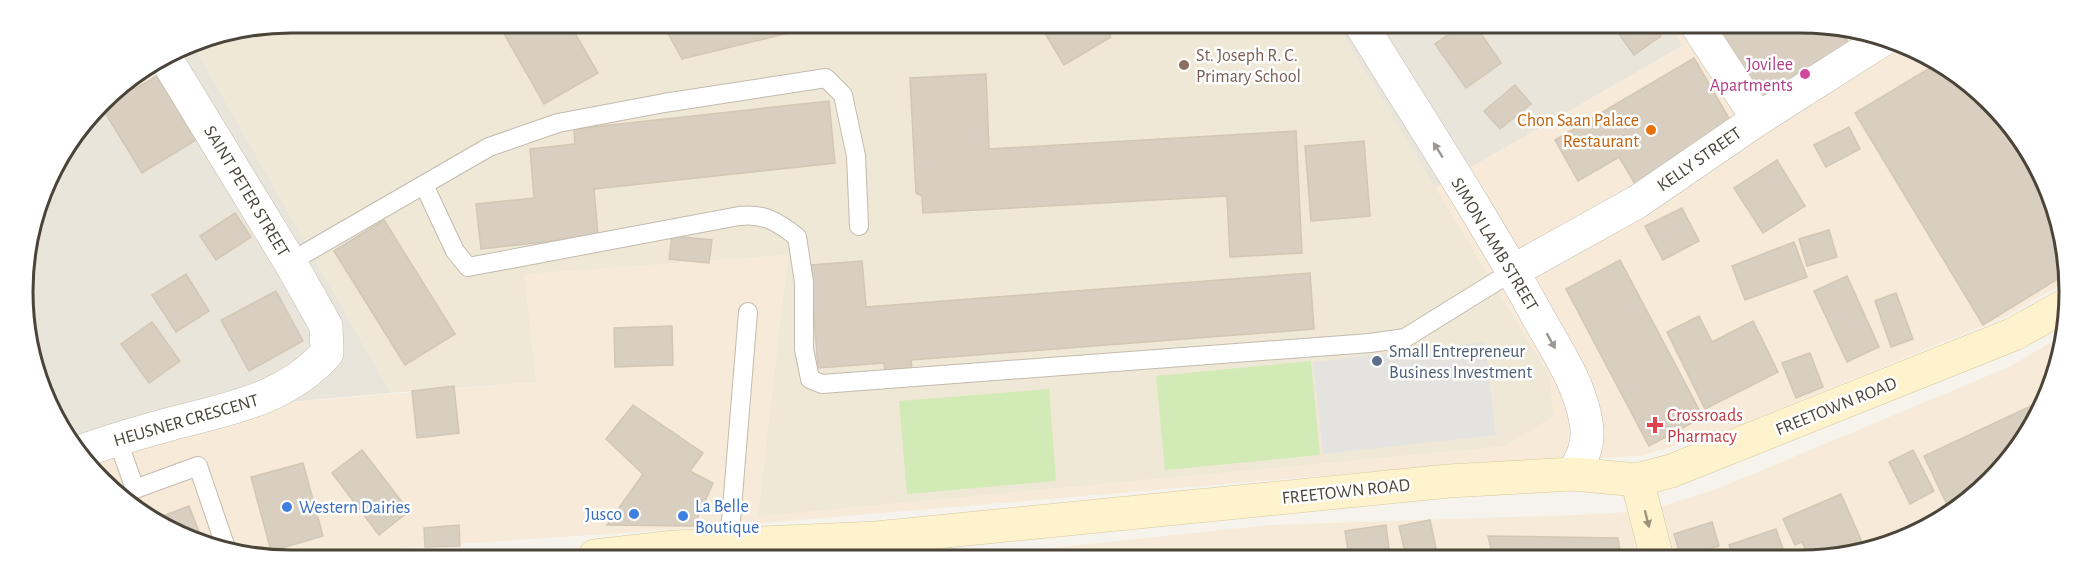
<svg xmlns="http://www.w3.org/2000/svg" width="2092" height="583" viewBox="0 0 2092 583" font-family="'Alegreya Sans',sans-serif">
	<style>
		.residential { fill: #eae5da }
		.commercial { fill: #f7ead8 }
		.education { fill: #efe8d6 }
		.green { fill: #d2eab5 }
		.parking { fill: #e5e3e0 }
		.building { fill: #d8cfc1; stroke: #d3c7b4; stroke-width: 1.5 }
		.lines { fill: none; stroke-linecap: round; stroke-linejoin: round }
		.lane-casing { stroke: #c2bbae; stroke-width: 20 }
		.street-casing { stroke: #c2bbae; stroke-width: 34 }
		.secondary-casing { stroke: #d6c79b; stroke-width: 34 }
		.lane { stroke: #fff; stroke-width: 18 }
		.street { stroke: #fff; stroke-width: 33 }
		.secondary { stroke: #fff3cd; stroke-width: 33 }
		.oneway { fill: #9c9892 }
		.oneway2 { fill: #9c937c }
		.education-dot { fill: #8d6e63; stroke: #fff; stroke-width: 2 }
		.hotel-dot { fill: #d1479c; stroke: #fff; stroke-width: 2 }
		.food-dot { fill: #e8710a; stroke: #fff; stroke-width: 2 }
		.service-dot { fill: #5c6f8a; stroke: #fff; stroke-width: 2 }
		.health-dot { fill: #e0444e; stroke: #fff; stroke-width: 2 }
		.shop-dot { fill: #3f7fe0; stroke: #fff; stroke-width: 2 }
		.labels { text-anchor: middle; stroke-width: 5; stroke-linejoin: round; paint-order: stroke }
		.education-label { font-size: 18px; fill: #785e54; stroke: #fff; text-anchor: start }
		.hotel-label { font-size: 18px; fill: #b23c85; stroke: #fff; text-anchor: end }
		.food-label { font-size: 18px; fill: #c56008; stroke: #fff; text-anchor: end }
		.street-label { font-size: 18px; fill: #4b4439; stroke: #fff }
		.service-label { font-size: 18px; fill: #4e5e75; stroke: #fff; text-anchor: start }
		.health-label { font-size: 18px; fill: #be3a42; stroke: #fff; text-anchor: start }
		.shop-label { font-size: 18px; fill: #366cbe; stroke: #fff; text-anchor: start }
		.rim { fill: none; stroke: #4b4439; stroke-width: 3 }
	</style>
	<rect width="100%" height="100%" fill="#f6f3ec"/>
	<g class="residential">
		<polygon points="1337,26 1671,27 1684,45 1435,188"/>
		<polygon points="192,42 391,393 220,408 77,453 32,361 23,274 50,172 114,89"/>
	</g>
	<g class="commercial">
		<polygon points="1671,27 1853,28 1871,52 1888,42 1950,68 2024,142 2064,239 2064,283 2003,318 1727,430 1641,456 1439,466 740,525 413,547 367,556 239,555 157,524 78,455 220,408 536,382 523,274 788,255 758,516 1549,375 1435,188 1683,46"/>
		<polygon points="2050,343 2059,360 2042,411 1990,482 1919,533 1835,558 1033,557 1032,550 1270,525 1604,514 1654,509 1722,487 2009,367"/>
	</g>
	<polygon class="education" points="292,23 1337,26 1549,375 1553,416 1505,446 758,516 788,255 524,274 536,382 391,393 192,42"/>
	<g class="green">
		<polygon points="1311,361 1320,455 1165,470 1156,376"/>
		<polygon points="1049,389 1056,481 907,494 899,401"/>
	</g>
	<polygon class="parking" points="1485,342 1496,435 1323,454 1313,362"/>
	<g class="building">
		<polygon points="498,23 569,23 598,73 544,104"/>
		<polygon points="663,24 794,24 797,31 682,59"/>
		<polygon points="1040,25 1104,25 1111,37 1064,65"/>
		<polygon points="1460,26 1476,26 1501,63 1466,88 1435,44"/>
		<polygon points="1614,27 1655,27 1661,36 1634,55"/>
		<polygon points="1714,27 1839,28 1850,45 1761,102"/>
		<polygon points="1694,58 1734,127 1635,184 1619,157 1578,181 1555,140"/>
		<polygon points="1938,63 1950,68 1995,113 2050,204 2064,239 2064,275 1983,325 1855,113"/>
		<polygon points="986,74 989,149 1296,131 1302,253 1230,257 1227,196 923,213 922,196 916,193 910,78"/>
		<polygon points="157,76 196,140 142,173 101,106 114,89 130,80 135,89"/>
		<polygon points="1515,85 1531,104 1500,129 1484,111"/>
		<polygon points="829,101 835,163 594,189 598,236 481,249 476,204 534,198 530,149 575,144 574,129"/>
		<polygon points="1849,127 1860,149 1826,167 1814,145"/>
		<polygon points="1364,141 1370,216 1311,221 1305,146"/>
		<polygon points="1777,160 1805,206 1763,233 1734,188"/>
		<polygon points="1682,208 1699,241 1663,260 1645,226"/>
		<polygon points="235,213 251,237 216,260 200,236"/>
		<polygon points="384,220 455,334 405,365 334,251"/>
		<polygon points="1829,230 1837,257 1807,266 1799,239"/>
		<polygon points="672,236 712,240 709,263 669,259"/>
		<polygon points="1794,242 1807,277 1745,300 1732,266"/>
		<polygon points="1620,260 1703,417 1649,446 1566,289"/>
		<polygon points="862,261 866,307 1310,273 1314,329 911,360 912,368 885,370 884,363 818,368 810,265"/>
		<polygon points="186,274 209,311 176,332 152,295"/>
		<polygon points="1847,276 1879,347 1847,362 1814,291"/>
		<polygon points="276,291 303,341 249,371 221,320"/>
		<polygon points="1896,293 1913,339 1891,347 1875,301"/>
		<polygon points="1699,316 1712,342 1753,321 1778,372 1705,409 1667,332"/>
		<polygon points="152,322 180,361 149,383 121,344"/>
		<polygon points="672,326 673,365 615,367 614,328"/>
		<polygon points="1810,353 1823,387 1796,398 1782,363"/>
		<polygon points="454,386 459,433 417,438 412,391"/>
		<polygon points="2046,399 2042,411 1990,482 1950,511 1924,456"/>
		<polygon points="633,405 703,453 690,471 713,483 694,526 607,525 643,474 606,439"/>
		<polygon points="362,450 409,511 379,535 332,473"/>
		<polygon points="1913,450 1934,491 1910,504 1889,462"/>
		<polygon points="303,463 323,536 271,551 251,477"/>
		<polygon points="1841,494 1865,549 1835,558 1809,558 1802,542 1795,545 1783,519"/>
		<polygon points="189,506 203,542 152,520"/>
		<polygon points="1430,520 1438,558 1406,557 1399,526"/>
		<polygon points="1712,522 1719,546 1681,558 1674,534"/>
		<polygon points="459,525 460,546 425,547 424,528"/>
		<polygon points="1386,525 1390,557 1349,557 1345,531"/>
		<polygon points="1776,529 1786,558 1733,558 1729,545"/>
		<polygon points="1488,536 1618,538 1621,558 1493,558"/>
	</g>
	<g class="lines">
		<g class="lane-casing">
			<g id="lane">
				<path d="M 424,185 L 455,251 L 468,267 L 739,216 C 764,213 778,222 797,237 L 804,282 L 804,349 L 810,379 L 822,384 L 1370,343 L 1405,338 L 1513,271"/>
				<polyline points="290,262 489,147 558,123 664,103 826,78 843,95 856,156 859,226"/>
				<polyline points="117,438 135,489 198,466 227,551"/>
				<polyline points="729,545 748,312"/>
			</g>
		</g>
		<g class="street-casing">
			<g id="street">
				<path d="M 1362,26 C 1421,122 1483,216 1537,315 C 1556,349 1580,384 1586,422 C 1590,443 1583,457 1573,474"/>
				<polyline points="1698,27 1758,119"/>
				<polyline points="1513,271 1637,202 1758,119 1882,40"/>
				<path d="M 77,453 C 109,441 141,432 174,423 C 230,409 287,398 327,353 L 326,326 L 290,262 L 165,57"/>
			</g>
		</g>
		<g class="secondary-casing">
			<g id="secondary">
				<polyline points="1637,480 1657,558"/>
				<polyline points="595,556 675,547 876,538 1449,481 1573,474 1637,480 1671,471 2014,334 2064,306"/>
			</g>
		</g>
		<use href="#lane" class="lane"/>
		<use href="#street" class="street"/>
		<use href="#secondary" class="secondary"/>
	</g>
	<defs><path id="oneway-solid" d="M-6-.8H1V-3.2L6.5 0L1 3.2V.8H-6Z" transform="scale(1.5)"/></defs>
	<g class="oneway">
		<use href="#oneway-solid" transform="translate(1438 150) rotate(-122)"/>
		<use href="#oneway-solid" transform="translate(1551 341) rotate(61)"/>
	</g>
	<use class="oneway2" href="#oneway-solid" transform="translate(1647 519) rotate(76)"/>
	<circle class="education-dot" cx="1184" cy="65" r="6"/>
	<circle class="hotel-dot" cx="1805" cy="74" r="6"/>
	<circle class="food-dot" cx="1651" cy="130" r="6"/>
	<circle class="service-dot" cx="1377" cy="361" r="6"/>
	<path class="health-dot" d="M1652 416h6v6h6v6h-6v6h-6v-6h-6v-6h6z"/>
	<g class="shop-dot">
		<circle cx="287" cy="507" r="6"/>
		<circle cx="634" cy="514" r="6"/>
		<circle cx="683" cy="516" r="6"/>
	</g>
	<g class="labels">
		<g class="education-label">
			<text x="1196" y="61">St. Joseph R. C.<tspan x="1196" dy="21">Primary School</tspan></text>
		</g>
		<g class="hotel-label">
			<text x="1793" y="70">Jovilee<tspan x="1793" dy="21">Apartments</tspan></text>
		</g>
		<g class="food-label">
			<text x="1639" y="126">Chon Saan Palace<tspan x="1639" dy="21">Restaurant</tspan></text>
		</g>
		<g class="street-label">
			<text transform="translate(1699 159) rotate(-35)" y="6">KELLY STREET</text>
			<text transform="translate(247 191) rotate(59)" y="6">SAINT PETER STREET</text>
			<text transform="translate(1495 244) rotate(59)" y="6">SIMON LAMB STREET</text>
			<text transform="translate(1836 406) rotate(-22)" y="6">FREETOWN ROAD</text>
			<text transform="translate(186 420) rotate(-16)" y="6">HEUSNER CRESCENT</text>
			<text transform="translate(1346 491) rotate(-6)" y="6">FREETOWN ROAD</text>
		</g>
		<g class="service-label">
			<text x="1389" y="357">Small Entrepreneur<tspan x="1389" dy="21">Business Investment</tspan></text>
		</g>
		<g class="health-label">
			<text x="1667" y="421">Crossroads<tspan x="1667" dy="21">Pharmacy</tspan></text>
		</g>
		<g class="shop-label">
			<text x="695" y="512">La Belle<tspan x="695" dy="21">Boutique</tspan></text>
			<text x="299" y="513">Western Dairies</text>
			<text x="622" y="520" text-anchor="end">Jusco</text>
		</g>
	</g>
	<path d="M0 0H2092V583H0ZM291 33H1801A258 258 0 0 1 2059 291V292A258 258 0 0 1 1801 550H291A258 258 0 0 1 33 292V291A258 258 0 0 1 291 33Z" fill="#fff" fill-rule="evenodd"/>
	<path class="rim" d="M291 33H1801A258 258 0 0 1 2059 291V292A258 258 0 0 1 1801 550H291A258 258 0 0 1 33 292V291A258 258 0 0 1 291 33Z"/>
</svg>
